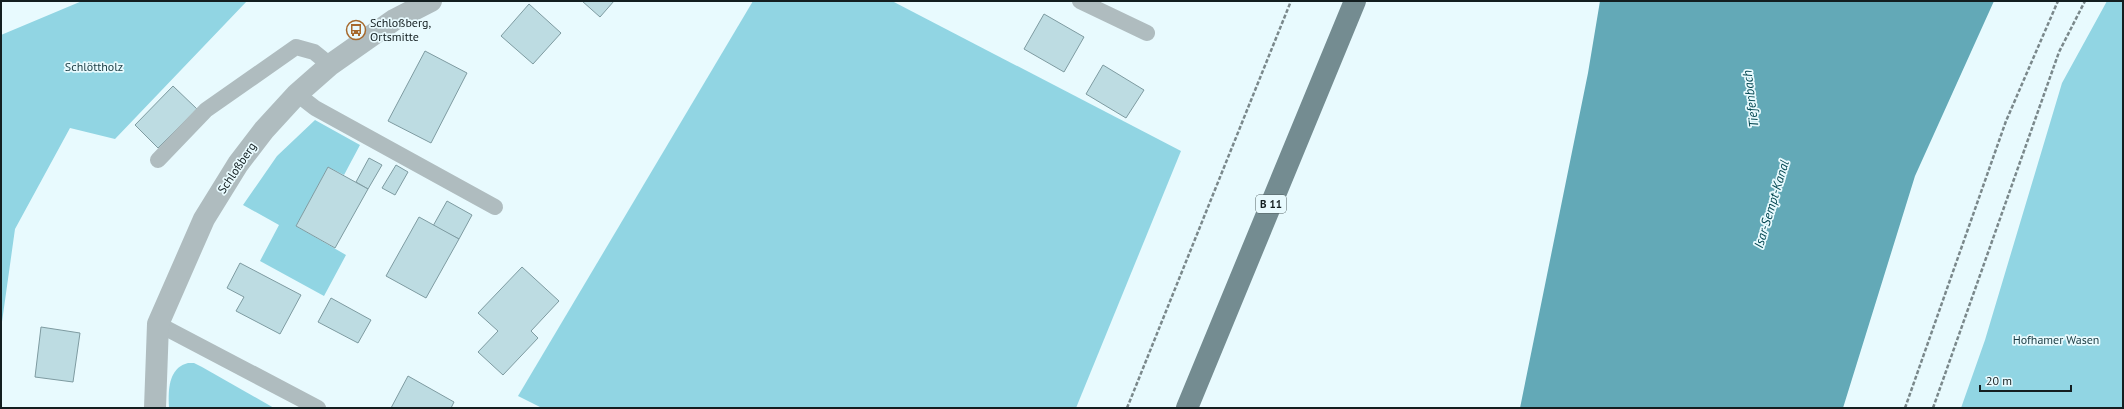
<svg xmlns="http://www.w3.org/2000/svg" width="2124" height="409" viewBox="0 0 2124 409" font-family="'PT Sans',sans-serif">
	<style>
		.green { fill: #91d5e3 }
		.water { fill: #63a9b7 }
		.building { fill: #bddce2; stroke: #7e9ba1 }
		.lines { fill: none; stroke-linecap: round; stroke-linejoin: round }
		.path { stroke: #7a888b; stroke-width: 2.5; stroke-dasharray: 4 2; stroke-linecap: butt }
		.lane { stroke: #afbcbf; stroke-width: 16 }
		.street { stroke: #afbcbf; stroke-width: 22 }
		.primary { stroke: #748c91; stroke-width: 22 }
		.labels { text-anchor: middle; stroke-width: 3.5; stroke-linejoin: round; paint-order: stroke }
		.shield { fill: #e8fafe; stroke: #536063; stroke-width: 1 }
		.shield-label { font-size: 11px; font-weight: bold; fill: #131e20 }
		.poi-label { font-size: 12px; fill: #131e20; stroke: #e8fafe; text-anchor: start }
		.park-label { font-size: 12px; fill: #1a3c43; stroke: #e8fafe }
		.street-label { font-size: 12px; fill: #131e20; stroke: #e8fafe }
		.water-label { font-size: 13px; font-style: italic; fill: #034751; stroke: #e8fafe }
	</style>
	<rect width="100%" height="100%" fill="#e8fafe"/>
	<g class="green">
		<polygon points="82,1 247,1 115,139 70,128 15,229 1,329 1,35"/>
		<polygon points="753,1 892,1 1181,151 1076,408 542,408 518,396"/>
		<polygon points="2107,1 2123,1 2123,408 1961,408 1985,340 2062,83"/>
		<polygon points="315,120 360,145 344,175 328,167 296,226 346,255 324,296 260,261 279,225 243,205 277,156"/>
		<path d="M 188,363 L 194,363 L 202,367 L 274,408 L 169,408 C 168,391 168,368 188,363 Z"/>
	</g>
	<polygon class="water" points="1600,1 1994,1 1915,176 1843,408 1520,408 1588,73"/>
	<g class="building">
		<polygon points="582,1 614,1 600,17"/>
		<polygon points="529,4 561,33 533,64 501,36"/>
		<polygon points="1044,14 1084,37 1064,72 1024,49"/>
		<polygon points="425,51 467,73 431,143 388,121"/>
		<polygon points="1103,65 1144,90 1126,118 1086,94"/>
		<polygon points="173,86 197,109 158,148 135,125"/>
		<polygon points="369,158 382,165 368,189 356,182"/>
		<polygon points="396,165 408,172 395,195 382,188"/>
		<polygon points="328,167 368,189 335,248 296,226"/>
		<polygon points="447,201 472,215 459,239 433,226"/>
		<polygon points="419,217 459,239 426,298 386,276"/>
		<polygon points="240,263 301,295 280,334 236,311 244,297 227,288"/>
		<polygon points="522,267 559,301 531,331 538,338 503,375 478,352 498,331 478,313"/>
		<polygon points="331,298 371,320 358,343 318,322"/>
		<polygon points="41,327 80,333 73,382 35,377"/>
		<polygon points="408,376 454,402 451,408 391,408"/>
	</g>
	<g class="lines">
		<g class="path">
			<polyline points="1127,408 1291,1"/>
			<polyline points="1905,408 2006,121 2058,1"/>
			<polyline points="1933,408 2059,52 2085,1"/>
		</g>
		<g class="lane">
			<polyline points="1080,1 1147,33"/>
			<polyline points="297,94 315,108 495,207"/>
			<polyline points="158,160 206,110 296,47 314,52 330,65"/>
			<polyline points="158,324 318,408"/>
		</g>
		<polyline class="street" points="155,408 158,324 204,219 238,164 264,130 297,94 330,65 394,20 431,1"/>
		<polyline class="primary" points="1187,408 1355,1"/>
	</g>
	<defs>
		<g id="bus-ring" transform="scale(1)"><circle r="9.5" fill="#e8fafe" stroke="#a6692d" stroke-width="1.5"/><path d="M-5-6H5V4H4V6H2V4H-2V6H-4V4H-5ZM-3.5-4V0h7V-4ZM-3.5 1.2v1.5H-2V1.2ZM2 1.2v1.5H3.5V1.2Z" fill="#a6692d"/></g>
	</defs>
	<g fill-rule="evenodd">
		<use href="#bus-ring" x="356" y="30"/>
	</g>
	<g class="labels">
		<rect class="shield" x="1256" y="195" width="30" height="18" rx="3"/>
		<g class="shield-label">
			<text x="1271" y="208">B 11</text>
		</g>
		<g class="poi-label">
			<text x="370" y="27">Schloßberg,<tspan x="370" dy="14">Ortsmitte</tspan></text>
		</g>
		<g class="park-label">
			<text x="94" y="71">Schlöttholz</text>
			<text x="2056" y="344">Hofhamer Wasen</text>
		</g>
		<g class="street-label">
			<text transform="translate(237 168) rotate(-56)" y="4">Schloßberg</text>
		</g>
		<g class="water-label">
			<text transform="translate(1750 99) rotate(-97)" y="5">Tiefenbach</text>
			<text transform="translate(1771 204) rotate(-73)" y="5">Isar-Sempt-Kanal</text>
		</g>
	</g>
	<rect width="2124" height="409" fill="none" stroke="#131e20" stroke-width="4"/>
	<path d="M1980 385v6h91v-6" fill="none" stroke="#131e20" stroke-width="2"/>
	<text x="1986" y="385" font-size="12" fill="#131e20" stroke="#e8fafe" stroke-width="3" paint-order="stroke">20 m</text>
</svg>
